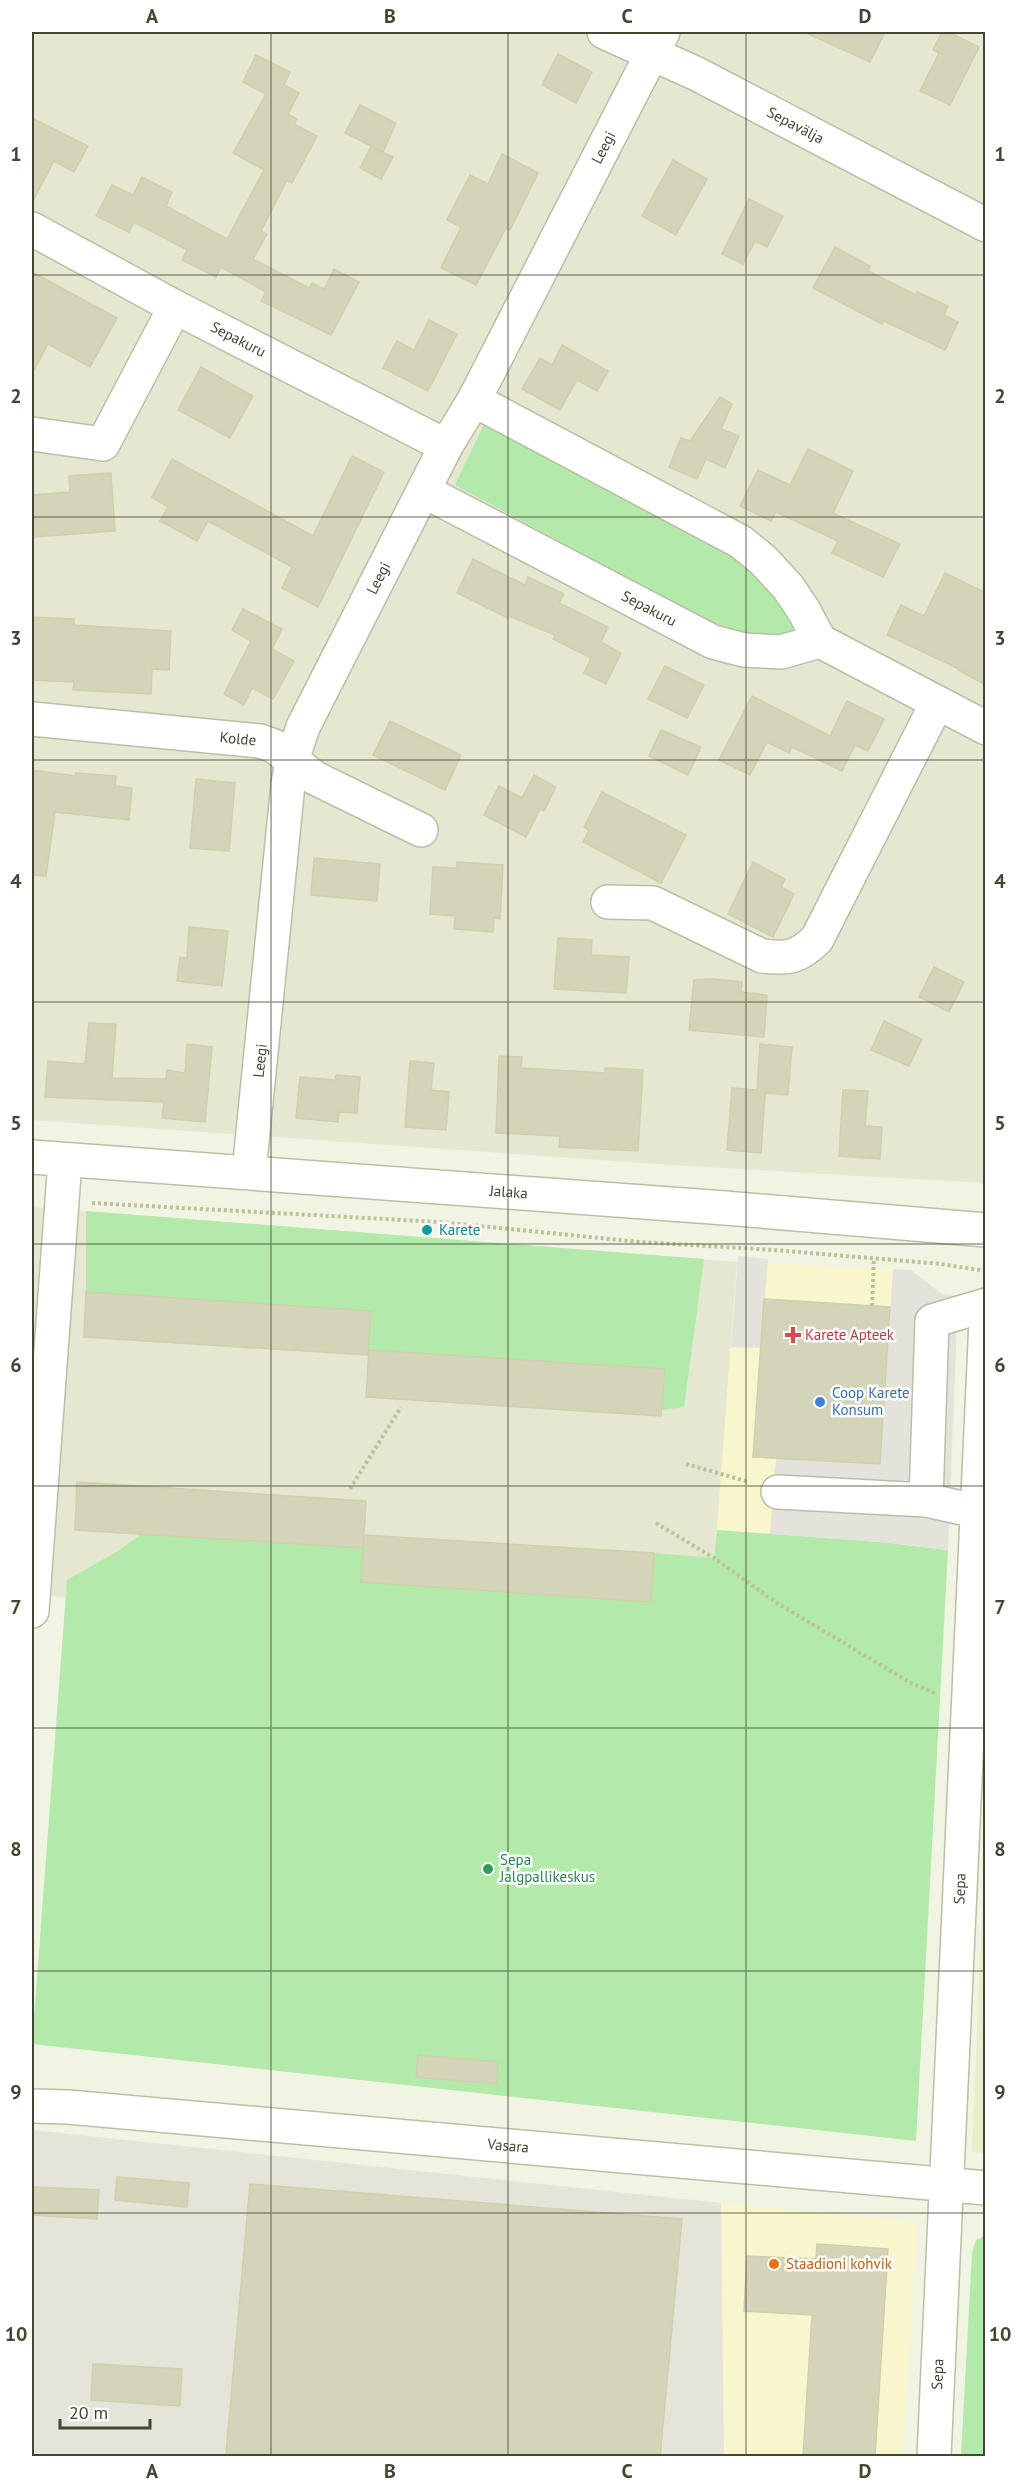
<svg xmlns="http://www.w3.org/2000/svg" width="1017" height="2488" viewBox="0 0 1017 2488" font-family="'PT Sans',sans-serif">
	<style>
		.residential { fill: #e5e7d1 }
		.commercial { fill: #f7f6cc }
		.industrial { fill: #e4e4d9 }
		.education { fill: #e8edcc }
		.green { fill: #b1eaa9 }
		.parking { fill: #e3e3dc }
		.building { fill: #d4d5b8; stroke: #cfd0ab; stroke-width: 1.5 }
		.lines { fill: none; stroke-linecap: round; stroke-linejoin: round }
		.minor-casing { stroke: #bcbea5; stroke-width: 36 }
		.path { stroke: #bec196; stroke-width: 4; stroke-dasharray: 3 3; stroke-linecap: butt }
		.minor { stroke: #fff; stroke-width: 33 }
		.grid { fill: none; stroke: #444533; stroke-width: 1.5; stroke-opacity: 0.55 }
		.culture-dot { fill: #0f9aa8; stroke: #fff; stroke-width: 2 }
		.health-dot { fill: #e0444e; stroke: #fff; stroke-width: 2 }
		.shop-dot { fill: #3f7fe0; stroke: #fff; stroke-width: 2 }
		.leisure-dot { fill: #2e9e5b; stroke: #fff; stroke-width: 2 }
		.food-dot { fill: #e8710a; stroke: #fff; stroke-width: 2 }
		.labels { text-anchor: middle; stroke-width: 5; stroke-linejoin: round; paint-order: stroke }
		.street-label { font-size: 15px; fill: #444533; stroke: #fff }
		.culture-label { font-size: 15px; fill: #0d838f; stroke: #fff; text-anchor: start }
		.health-label { font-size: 15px; fill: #be3a42; stroke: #fff; text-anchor: start }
		.shop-label { font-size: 15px; fill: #366cbe; stroke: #fff; text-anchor: start }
		.leisure-label { font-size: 15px; fill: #27864d; stroke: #fff; text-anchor: start }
		.food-label { font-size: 15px; fill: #c56008; stroke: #fff; text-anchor: start }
		.neatline { fill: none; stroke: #444533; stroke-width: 2 }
		.grid-label { font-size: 20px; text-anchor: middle; font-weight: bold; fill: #444533 }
	</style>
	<rect width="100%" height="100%" fill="#f1f3e3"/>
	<g class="residential">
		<polygon points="32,32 985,32 985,1183 672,1165 32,1120"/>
		<polygon points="32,1207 737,1262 717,1530 706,1637 32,1595"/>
	</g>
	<g class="commercial">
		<polygon points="737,1262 911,1270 942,1294 958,1296 948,1550 880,1542 717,1530"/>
		<polygon points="721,2203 918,2222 903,2456 724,2456"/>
	</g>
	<polygon class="industrial" points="32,2130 721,2203 724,2456 32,2456"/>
	<polygon class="education" points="985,1840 985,2153 972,2152"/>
	<g class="green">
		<polygon points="486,420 652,509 745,563 792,614 794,631 772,643 739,635 711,623 455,485"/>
		<polygon points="86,1211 704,1259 684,1407 662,1410 664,1369 369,1350 371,1311 86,1292"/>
		<polygon points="717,1530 880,1542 948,1550 916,2141 32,2044 67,1580 118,1551 141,1534 364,1548 362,1582 651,1602 654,1553 714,1558"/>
		<polygon points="985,2236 985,2456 961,2456 972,2253 976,2240"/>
	</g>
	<g class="parking">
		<polygon points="738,1256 768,1259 761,1348 731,1347"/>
		<polygon points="893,1269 911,1270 942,1294 958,1296 948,1550 880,1542 770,1534 776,1458 880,1464"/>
	</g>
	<g class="building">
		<polygon points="804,32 885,32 870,62"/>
		<polygon points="942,32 948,32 979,47 950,105 920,91 939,53 933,50"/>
		<polygon points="558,54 592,72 576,103 542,85"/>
		<polygon points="256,55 290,72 284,85 299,93 288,114 297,119 294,124 317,136 292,183 287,180 261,231 267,234 253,259 309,288 312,283 324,289 334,269 359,282 331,335 261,301 266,292 221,267 216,277 182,260 187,250 134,222 129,232 96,216 112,185 133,195 142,177 172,192 166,206 227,239 264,170 233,153 266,94 243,82"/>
		<polygon points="360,105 396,123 383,152 345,133"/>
		<polygon points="32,118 88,146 74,172 54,161 32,203"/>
		<polygon points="371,147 393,157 381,179 360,168"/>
		<polygon points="502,154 538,173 510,230 506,228 476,285 441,268 461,227 447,220 470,175 488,184"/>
		<polygon points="673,160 707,179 676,235 642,216"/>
		<polygon points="749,199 783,216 767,247 755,241 743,264 722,254"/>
		<polygon points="835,247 870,266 868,271 916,295 917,292 948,306 944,315 958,322 945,350 884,321 882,324 813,288"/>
		<polygon points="32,272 117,318 90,367 48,344 32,374"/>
		<polygon points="429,320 457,334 428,391 383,368 397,341 414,350"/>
		<polygon points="562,345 608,371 597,391 577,380 560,410 522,389 540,358 552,365"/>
		<polygon points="201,367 253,396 230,438 178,410"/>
		<polygon points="720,397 732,404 721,429 739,436 725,468 706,459 697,479 669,467 681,438 690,441"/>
		<polygon points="808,449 853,471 833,513 900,544 883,577 832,553 838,541 776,512 771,521 740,506 758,470 790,485"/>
		<polygon points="352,456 384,472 318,607 282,588 292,567 208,521 197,541 160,521 168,507 152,497 172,459 313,536"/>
		<polygon points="111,473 115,531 34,537 32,495 70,492 69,476"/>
		<polygon points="473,559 525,585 528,577 564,594 559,603 608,627 601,642 621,653 606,684 584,673 591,658 553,639 555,635 509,616 508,618 457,593"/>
		<polygon points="945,573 986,593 986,685 958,670 959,669 887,635 901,605 924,616"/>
		<polygon points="243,609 282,629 272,649 294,661 273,699 252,688 244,705 224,694 251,641 232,630"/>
		<polygon points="32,617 74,619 74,625 171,631 169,670 152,669 151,694 73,690 74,682 32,680"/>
		<polygon points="665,666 704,685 687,718 648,699"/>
		<polygon points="752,696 830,736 847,701 884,719 868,751 855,745 842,771 792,747 789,753 767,742 750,775 719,760"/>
		<polygon points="390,721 461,755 445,790 373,755"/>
		<polygon points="661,730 701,747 688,775 649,756"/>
		<polygon points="32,770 75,776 76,773 116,776 115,786 132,788 129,820 55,812 46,876 32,875"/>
		<polygon points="534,775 556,787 544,811 540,809 526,837 484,815 499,786 522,798"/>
		<polygon points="196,779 235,783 229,851 190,848"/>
		<polygon points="602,792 686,835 661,883 583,842 589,830 584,827"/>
		<polygon points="314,858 380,864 377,901 311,895"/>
		<polygon points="457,862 503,865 500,919 494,918 493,932 454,929 455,916 430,914 433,867 457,868"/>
		<polygon points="753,862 785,879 781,887 794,894 773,937 728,914"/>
		<polygon points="189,927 228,931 222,986 177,981 180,957 187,958"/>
		<polygon points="558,938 592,940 591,955 629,957 626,993 554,989"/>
		<polygon points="934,967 964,982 949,1012 919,997"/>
		<polygon points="713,979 742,982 741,992 767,995 764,1037 689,1030 694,980"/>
		<polygon points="884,1021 922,1039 909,1066 871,1050"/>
		<polygon points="89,1023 116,1024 112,1078 166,1079 167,1070 185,1073 187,1044 212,1047 205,1122 162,1118 164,1102 45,1097 48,1061 85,1064"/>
		<polygon points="760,1044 792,1047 788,1095 765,1093 761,1153 727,1150 732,1088 757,1090"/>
		<polygon points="499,1056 522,1057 521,1068 605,1073 605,1068 643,1070 638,1151 559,1147 560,1136 496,1133"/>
		<polygon points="410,1061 434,1063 431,1090 449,1092 446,1130 405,1127"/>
		<polygon points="336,1075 360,1077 357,1113 339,1112 338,1122 296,1118 300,1077 335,1080"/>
		<polygon points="843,1090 868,1091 865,1126 882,1127 880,1159 839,1156"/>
		<polygon points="86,1292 371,1311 368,1355 84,1337"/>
		<polygon points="764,1299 890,1307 880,1464 753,1457"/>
		<polygon points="369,1350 665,1369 661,1416 366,1397"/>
		<polygon points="77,1482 366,1501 363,1548 75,1530"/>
		<polygon points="364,1535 654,1553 651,1602 361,1582"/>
		<polygon points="418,2055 498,2062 497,2084 416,2077"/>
		<polygon points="117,2177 189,2183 187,2207 115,2200"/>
		<polygon points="250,2184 682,2219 660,2457 259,2457 226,2454"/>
		<polygon points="32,2187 99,2190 97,2219 32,2215"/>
		<polygon points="817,2244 888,2249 875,2457 803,2457 812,2315 744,2311 747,2256 816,2259"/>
		<polygon points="93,2364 182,2369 180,2406 91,2400"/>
	</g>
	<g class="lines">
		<g class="minor-casing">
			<g id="minor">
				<path id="s1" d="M 604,32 L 697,74 L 986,225"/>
				<path id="s2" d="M 32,229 L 175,307 L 446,446"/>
				<polyline points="474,400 741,542 763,560 788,587 804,611 820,641 986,728"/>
				<polyline points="32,434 103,444 175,307"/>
				<path id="s3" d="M 424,491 L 713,642 L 744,650 L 781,652 L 820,641"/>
				<path id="s4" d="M 32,719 L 260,741 L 274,746 L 315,778 L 421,830"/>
				<path d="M 608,902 L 653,903 L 762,956 C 787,959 798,958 817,939 L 937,703"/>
				<path id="s5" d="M 32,1157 L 725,1208 L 986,1230"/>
				<path id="s6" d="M 249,1172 L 288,784 L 292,760 L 303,727 L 446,446 L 474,400 L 663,32"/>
				<polyline points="778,1492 926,1500"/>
				<polyline points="976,1511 926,1500 932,1321 986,1305"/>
				<polyline points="32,1611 65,1160"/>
				<path id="s7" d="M 32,2106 L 68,2107 L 986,2188"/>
				<path id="s8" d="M 934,2456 L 986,1321"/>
			</g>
		</g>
		<g class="path">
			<polyline points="92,1203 440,1222 640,1242 774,1250 941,1264 986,1271"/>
			<polyline points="872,1306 874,1259"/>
			<polyline points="686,1464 749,1482"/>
			<polyline points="350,1489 401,1407"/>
			<polyline points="656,1523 714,1558 777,1603 909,1682 937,1694"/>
		</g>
		<use href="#minor" class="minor"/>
	</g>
	<path class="grid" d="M 271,32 L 271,2456M 508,32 L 508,2456M 746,32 L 746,2456M 32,275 L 986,275M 32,517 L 986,517M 32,760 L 986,760M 32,1002 L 986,1002M 32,1244 L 986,1244M 32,1486 L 986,1486M 32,1728 L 986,1728M 32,1971 L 986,1971M 32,2213 L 986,2213"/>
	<circle class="culture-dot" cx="427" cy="1230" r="6"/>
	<path class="health-dot" d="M790 1326h6v6h6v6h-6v6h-6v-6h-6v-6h6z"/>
	<circle class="shop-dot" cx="820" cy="1402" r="6"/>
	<circle class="leisure-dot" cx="488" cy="1869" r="6"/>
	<circle class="food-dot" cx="774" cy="2264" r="6"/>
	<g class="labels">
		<g class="street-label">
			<text dy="5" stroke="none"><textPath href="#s1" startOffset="213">Sepavälja</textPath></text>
			<text dy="5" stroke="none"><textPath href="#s6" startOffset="1102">Leegi</textPath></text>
			<text dy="5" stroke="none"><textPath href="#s2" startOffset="234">Sepakuru</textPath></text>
			<text dy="5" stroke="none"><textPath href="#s6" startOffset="616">Leegi</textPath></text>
			<text dy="5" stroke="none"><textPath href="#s3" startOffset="254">Sepakuru</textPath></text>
			<text dy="5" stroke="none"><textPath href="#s4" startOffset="207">Kolde</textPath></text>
			<text dy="5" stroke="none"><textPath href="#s6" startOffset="112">Leegi</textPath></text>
			<text dy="5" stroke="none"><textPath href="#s5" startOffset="478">Jalaka</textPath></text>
			<text dy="5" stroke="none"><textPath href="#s8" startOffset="568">Sepa</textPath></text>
			<text dy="5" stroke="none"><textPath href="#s7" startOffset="478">Vasara</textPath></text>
			<text dy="5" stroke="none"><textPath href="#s8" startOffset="82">Sepa</textPath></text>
		</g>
		<g class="culture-label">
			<text x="439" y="1235">Karete</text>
		</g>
		<g class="health-label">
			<text x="805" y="1340">Karete Apteek</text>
		</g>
		<g class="shop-label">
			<text x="832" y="1398">Coop Karete<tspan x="832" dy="17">Konsum</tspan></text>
		</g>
		<g class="leisure-label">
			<text x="500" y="1865">Sepa<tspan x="500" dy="17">Jalgpallikeskus</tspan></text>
		</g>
		<g class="food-label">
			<text x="786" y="2269">Staadioni kohvik</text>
		</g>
	</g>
	<rect width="1017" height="2488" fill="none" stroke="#ffffff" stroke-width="66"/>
	<path d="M60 2419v9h90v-9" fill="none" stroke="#444533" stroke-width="3"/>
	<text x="69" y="2419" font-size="18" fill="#444533" stroke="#ffffff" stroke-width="4.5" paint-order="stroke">20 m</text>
	<rect x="33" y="33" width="951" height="2422" class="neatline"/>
	<g class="grid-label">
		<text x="152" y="23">A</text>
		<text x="390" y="23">B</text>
		<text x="627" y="23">C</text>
		<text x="865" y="23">D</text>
		<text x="16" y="161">1</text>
		<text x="1000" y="161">1</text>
		<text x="16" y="403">2</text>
		<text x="1000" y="403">2</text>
		<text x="16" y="645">3</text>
		<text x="1000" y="645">3</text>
		<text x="16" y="888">4</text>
		<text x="1000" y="888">4</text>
		<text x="16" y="1130">5</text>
		<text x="1000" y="1130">5</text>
		<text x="16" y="1372">6</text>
		<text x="1000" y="1372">6</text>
		<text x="16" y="1614">7</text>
		<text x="1000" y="1614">7</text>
		<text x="16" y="1856">8</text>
		<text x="1000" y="1856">8</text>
		<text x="16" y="2099">9</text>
		<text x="1000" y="2099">9</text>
		<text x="16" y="2341">10</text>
		<text x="1000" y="2341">10</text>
		<text x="152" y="2478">A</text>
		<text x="390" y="2478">B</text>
		<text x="627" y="2478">C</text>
		<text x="865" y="2478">D</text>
	</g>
</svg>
